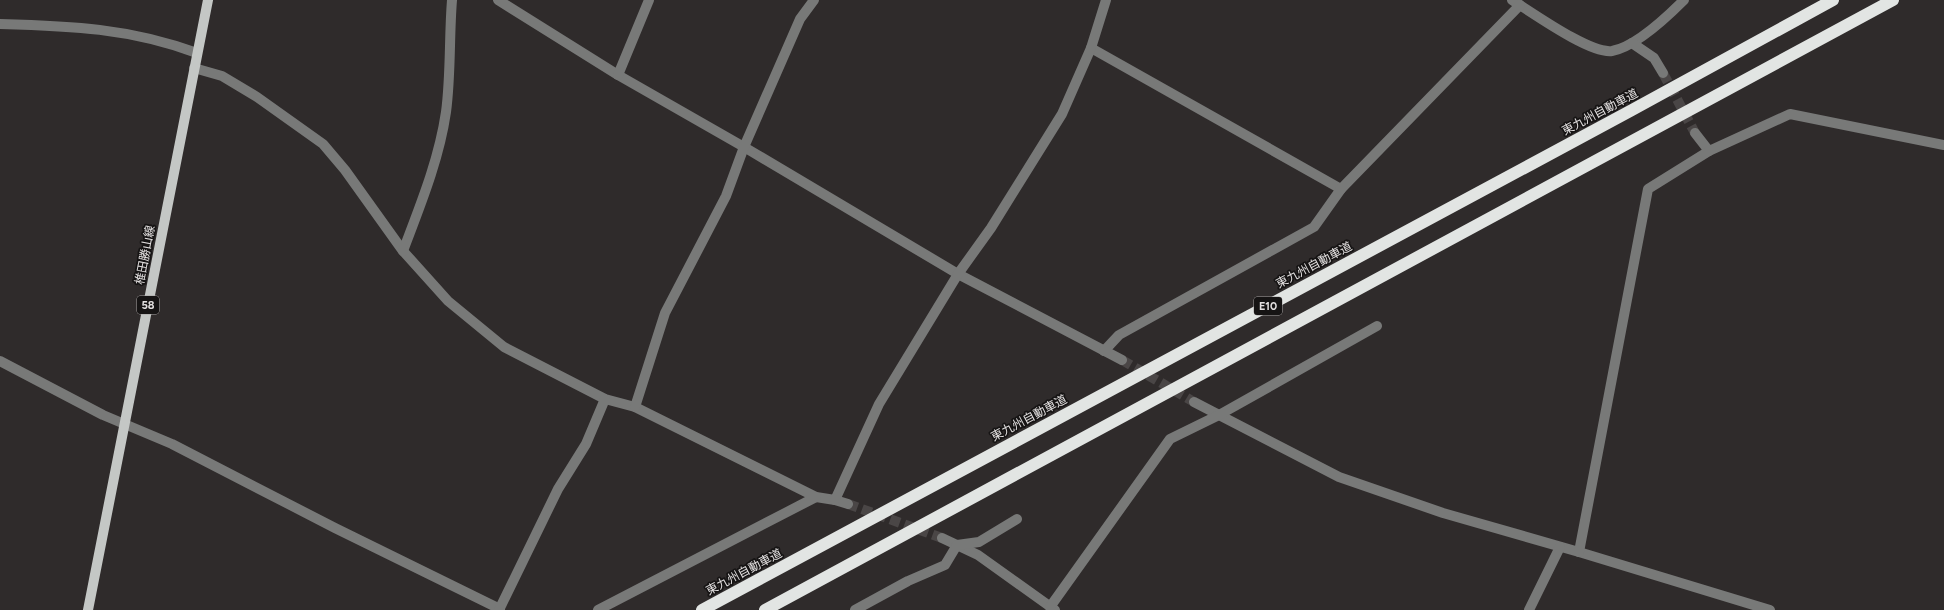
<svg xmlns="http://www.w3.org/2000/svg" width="1944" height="610" viewBox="0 0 1944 610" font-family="Figtree,'Noto Sans JP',sans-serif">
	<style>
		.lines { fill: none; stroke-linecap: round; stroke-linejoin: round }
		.minor-tunnel { stroke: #4a4646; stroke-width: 10; stroke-dasharray: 10 5; stroke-linecap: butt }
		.minor { stroke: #787978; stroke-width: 10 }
		.major { stroke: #c4c7c5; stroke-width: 10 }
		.highway { stroke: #e2e5e3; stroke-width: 12 }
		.labels { text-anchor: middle; stroke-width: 3.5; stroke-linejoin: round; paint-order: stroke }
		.shield { fill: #161414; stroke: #a6a3a3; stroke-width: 1 }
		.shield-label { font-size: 11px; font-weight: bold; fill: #e3e0e0 }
		.street-label { font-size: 12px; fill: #e3e0e0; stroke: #161414 }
	</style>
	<rect width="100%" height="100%" fill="#2f2b2b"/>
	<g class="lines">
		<g class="minor-tunnel">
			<polyline points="1663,73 1695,133"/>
			<polyline points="1122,360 1194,402"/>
			<polyline points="848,504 942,538"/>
		</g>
		<g class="minor">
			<polyline points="498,0 618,75 744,147 958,274 1122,360"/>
			<path d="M 1512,0 C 1533,13 1590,54 1612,51 C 1635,47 1668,16 1684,0"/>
			<path d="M 0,24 C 71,26 129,28 197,53"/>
			<polyline points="1632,43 1654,58 1663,73"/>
			<polyline points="1091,48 1341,189"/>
			<polyline points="194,68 222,76 257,97 323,144 345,170 403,251 448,301 504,347 605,399 635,407 816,497 835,500 848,504"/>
			<polyline points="618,75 649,0"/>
			<polyline points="1695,133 1709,151"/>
			<path d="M 403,251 C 420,206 439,160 446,112 C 451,75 449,37 452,0"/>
			<polyline points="1104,351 1119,335 1314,227 1341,189 1520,5"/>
			<polyline points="0,361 103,415 172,444 335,528 500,609"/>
			<polyline points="1194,402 1339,477 1443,513 1579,552 1770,610"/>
			<polyline points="635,407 665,313 726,196 744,147 800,19 814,0"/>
			<polyline points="835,500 879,404 958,274 991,228 1062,114 1091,48 1106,0"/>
			<polyline points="942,538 978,555 1055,610"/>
			<polyline points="1579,552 1648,189 1709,151 1790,114 1944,145"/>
			<polyline points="1050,607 1170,439 1219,415 1377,326"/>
			<polyline points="499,610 558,489 586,444 605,399"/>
			<polyline points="598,610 816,497"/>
			<polyline points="855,610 908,581 945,565 957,545 979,542 1017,519"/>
			<polyline points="1529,610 1560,547"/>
		</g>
		<polyline class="major" points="88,610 208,0"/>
		<g class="highway">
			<polyline points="702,610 1632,110 1833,0"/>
			<polyline points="765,610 1893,0"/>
		</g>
	</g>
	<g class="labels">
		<g class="shield">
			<rect x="137" y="296" width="22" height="18" rx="3"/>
			<rect x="1254" y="297" width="28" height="18" rx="3"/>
		</g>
		<g class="shield-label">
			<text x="148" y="309">58</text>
			<text x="1268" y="310">E10</text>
		</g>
		<g class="street-label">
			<text transform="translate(1600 112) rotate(-28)" y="4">東九州自動車道</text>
			<text transform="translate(145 255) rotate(-79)" y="4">椎田勝山線</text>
			<text transform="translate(1314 265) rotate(-28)" y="4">東九州自動車道</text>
			<text transform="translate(1029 418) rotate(-28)" y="4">東九州自動車道</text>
			<text transform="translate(744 572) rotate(-28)" y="4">東九州自動車道</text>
		</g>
	</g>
</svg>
